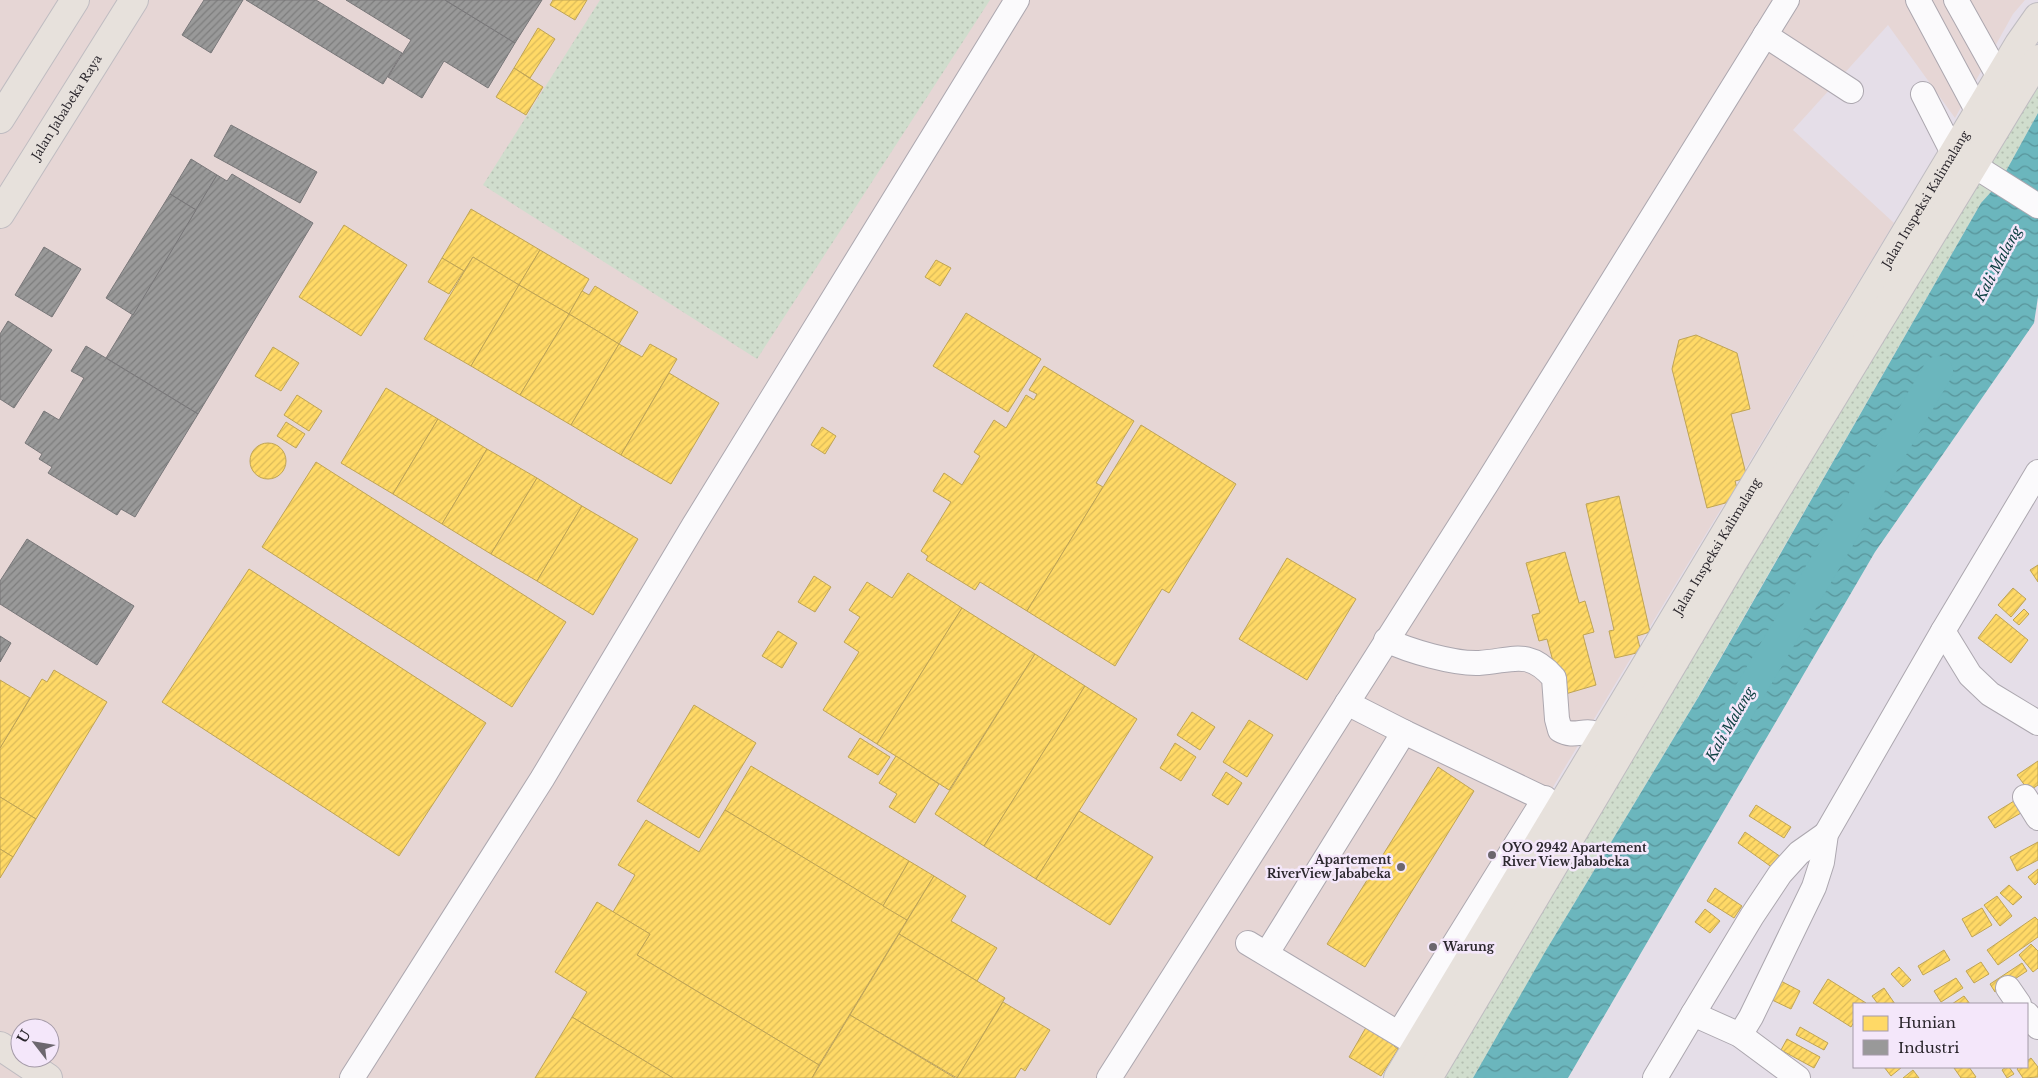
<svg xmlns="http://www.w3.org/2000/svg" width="2038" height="1078" viewBox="0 0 2038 1078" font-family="'Libre Baskerville',serif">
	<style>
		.industrial { fill: #e6d6d5; fill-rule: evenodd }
		.grass { fill: url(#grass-dots) }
		.water { fill: url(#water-waves) }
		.homes { fill: url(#homes-hatch); stroke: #bfa455 }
		.industry { fill: url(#industry-hatch); stroke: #787779 }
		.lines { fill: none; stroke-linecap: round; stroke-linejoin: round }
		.river { stroke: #6bb6bd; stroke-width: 30 }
		.minor-casing { stroke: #aca7af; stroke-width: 26 }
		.major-casing { stroke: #bfbcc1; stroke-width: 30 }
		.minor { stroke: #fbfafc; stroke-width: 24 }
		.major { stroke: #e7e1dc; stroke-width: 28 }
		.poi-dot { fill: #6c676e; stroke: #f4e7fa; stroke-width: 2 }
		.labels { text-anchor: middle; stroke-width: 5; stroke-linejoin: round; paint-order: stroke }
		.street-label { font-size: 12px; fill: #2b272d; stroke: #f4e7fa }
		.poi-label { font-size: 12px; font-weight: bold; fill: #2b272d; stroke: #f4e7fa; text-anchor: start }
		.water-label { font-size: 14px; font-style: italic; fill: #0e4042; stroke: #f4e7fa }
	</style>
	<defs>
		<pattern id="grass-dots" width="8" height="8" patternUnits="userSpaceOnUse" patternTransform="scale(1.25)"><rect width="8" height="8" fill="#d0ddcd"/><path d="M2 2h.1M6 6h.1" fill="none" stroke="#b3beb0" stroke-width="1.8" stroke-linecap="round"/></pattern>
		<pattern id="water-waves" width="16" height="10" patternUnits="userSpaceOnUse" patternTransform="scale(1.25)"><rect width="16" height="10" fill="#6bb6bd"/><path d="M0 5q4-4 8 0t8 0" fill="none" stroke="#58949a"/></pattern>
		<pattern id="homes-hatch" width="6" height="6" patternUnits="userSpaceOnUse" patternTransform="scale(1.25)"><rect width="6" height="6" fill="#ffd966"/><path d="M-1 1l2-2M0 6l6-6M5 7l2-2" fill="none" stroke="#dbba59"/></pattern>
		<pattern id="industry-hatch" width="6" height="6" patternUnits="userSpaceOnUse" patternTransform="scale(1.25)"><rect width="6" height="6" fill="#999"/><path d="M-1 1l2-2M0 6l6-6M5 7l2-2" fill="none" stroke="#7d7d7d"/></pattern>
	</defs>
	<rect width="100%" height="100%" fill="#e5dee8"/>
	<path class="industrial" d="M 0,0 L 2025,0 L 2013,14 L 1955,118 L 1888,25 L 1793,130 L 1894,223 L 1377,1078 L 0,1078 ZM 20,1028 L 50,1028 L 50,1058 L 20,1058 Z"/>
	<g class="grass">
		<polygon points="600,0 990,0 757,359 483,185"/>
		<polygon points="2038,59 2038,113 2000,182 1981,203 1694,704 1551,942 1473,1078 1428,1078"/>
	</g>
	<polygon class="water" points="2038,113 2038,297 2034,323 1875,552 1568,1078 1473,1078 1545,952 1699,696 1981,203 2000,182"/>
	<g class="homes">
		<polygon points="553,0 587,0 575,20 550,5"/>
		<polygon points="538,28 555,39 530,78 514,68"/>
		<polygon points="514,68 543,87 526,115 496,97"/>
		<polygon points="471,209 540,250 519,285 473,257 464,271 442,258"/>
		<polygon points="344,225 407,265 361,336 299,297"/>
		<polygon points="540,250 589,279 569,314 519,285"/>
		<polygon points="473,257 519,285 471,366 424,339"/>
		<polygon points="442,258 464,271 449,294 428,282"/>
		<polygon points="936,260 951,268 940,286 925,277"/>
		<polygon points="519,285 569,314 520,395 471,366"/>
		<polygon points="595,286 638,312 619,344 569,314 582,291 589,295"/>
		<polygon points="966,313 1041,359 1008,412 933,366"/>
		<polygon points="569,314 619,344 571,425 520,395"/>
		<polygon points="1696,335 1737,353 1750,409 1731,414 1747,478 1735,481 1740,499 1707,508 1672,369 1679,340"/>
		<polygon points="619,344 642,357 650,344 677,359 621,455 571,425"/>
		<polygon points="273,347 299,363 281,391 255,376"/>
		<polygon points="1044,366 1134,421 1096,483 1103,487 1027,611 980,582 975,590 926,560 928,556 921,551 951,502 933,491 944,473 962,485 980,456 974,452 994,420 1006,428 1026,395 1034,400 1037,394 1029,390"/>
		<polygon points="669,373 719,403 671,484 621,455"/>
		<polygon points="386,388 438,419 393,494 341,463"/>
		<polygon points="297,395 322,411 309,431 284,415"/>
		<polygon points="438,419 487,449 442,524 393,494"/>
		<polygon points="286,422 305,434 296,448 277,436"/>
		<polygon points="1141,425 1236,484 1169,593 1162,589 1115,666 1027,611"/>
		<polygon points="822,427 836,436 825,454 811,445"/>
		<circle cx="268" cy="461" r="18"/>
		<polygon points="487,449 537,478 491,554 442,524"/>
		<polygon points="316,462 566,622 512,707 262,547"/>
		<polygon points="537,478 582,506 537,581 491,554"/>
		<polygon points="1619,496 1650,632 1637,636 1641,652 1615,658 1609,631 1614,630 1586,504"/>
		<polygon points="582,506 638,539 593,615 537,581"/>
		<polygon points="1565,552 1579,603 1585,601 1594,632 1583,635 1596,685 1562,695 1547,639 1539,641 1532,615 1540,613 1526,563"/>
		<polygon points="1287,558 1356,599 1307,680 1239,639"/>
		<polygon points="2038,565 2038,582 2030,570"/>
		<polygon points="249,569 486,723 399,856 162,702"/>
		<polygon points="908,573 962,608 877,744 823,710 859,652 844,642 860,617 849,610 867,582 892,598"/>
		<polygon points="814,576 831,587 815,612 798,602"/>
		<polygon points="2013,588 2026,599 2011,617 1998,605"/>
		<polygon points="962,608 1035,654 949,790 877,744"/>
		<polygon points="2024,609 2029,614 2019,625 2013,620"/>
		<polygon points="1996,614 2028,640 2011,663 1978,638"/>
		<polygon points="778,631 797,643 782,668 762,656"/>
		<polygon points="1035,654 1085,686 984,846 935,814"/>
		<polygon points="54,670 107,702 36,819 0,797 0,748 42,679 47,682"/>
		<polygon points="0,680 30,698 0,748"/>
		<polygon points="1085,686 1137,719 1036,879 984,846"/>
		<polygon points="694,705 756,743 699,838 637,801"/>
		<polygon points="1192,712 1215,727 1200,750 1177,735"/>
		<polygon points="1249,720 1273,735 1247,777 1223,762"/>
		<polygon points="860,738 890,757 878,775 848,757"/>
		<polygon points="1175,743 1196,757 1181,781 1160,768"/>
		<polygon points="896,756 939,784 915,823 889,807 897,794 879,783"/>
		<polygon points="2038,761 2038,785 2029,791 2017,775"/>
		<polygon points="751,766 909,861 883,906 725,810"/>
		<polygon points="1438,767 1474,791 1365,967 1327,944"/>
		<polygon points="1226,772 1242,783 1228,805 1212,795"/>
		<polygon points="0,797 36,819 13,857 0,849"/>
		<polygon points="2014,801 2021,813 1995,828 1988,817"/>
		<polygon points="1756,805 1791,827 1784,838 1749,816"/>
		<polygon points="725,810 907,920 819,1065 637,955 650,934 613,912 635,875 618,865 646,820 699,852"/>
		<polygon points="1079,811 1153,857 1110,925 1036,879"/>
		<polygon points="1745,832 1781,857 1773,868 1738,843"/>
		<polygon points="2038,842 2038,860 2017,871 2010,857"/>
		<polygon points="0,849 13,857 0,878"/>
		<polygon points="909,861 934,876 907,920 883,906"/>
		<polygon points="2038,869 2038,882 2035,885 2028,877"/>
		<polygon points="934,876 966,896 951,921 997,948 977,981 899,934"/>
		<polygon points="2009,885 2022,897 2013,905 2000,893"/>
		<polygon points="1715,888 1742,906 1734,918 1707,901"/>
		<polygon points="1997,896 2012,916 2000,926 1984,905"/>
		<polygon points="597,902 650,934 637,955 819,1065 812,1078 673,1078 572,1017 587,992 555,972"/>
		<polygon points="1982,908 1992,925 1972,937 1962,919"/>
		<polygon points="1705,909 1720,921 1710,933 1695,922"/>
		<polygon points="2035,917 2038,920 2038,937 1998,965 1987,950"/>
		<polygon points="899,934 1005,998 957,1078 850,1015"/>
		<polygon points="2031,944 2038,951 2038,968 2033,972 2019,955"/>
		<polygon points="1944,950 1950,960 1923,975 1918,966"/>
		<polygon points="1981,962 1989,974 1974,983 1966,971"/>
		<polygon points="2022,963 2027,971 1995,992 1990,984"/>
		<polygon points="1899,967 1911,980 1903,987 1891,974"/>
		<polygon points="1956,978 1963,988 1941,1002 1934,991"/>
		<polygon points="1828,979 1866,1003 1865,1004 1854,1004 1854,1022 1851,1027 1813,1003"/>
		<polygon points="1779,980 1800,991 1791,1009 1770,999"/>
		<polygon points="1884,988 1895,1004 1878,1004 1872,996"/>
		<polygon points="1964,996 1970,1004 1952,1004"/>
		<polygon points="1003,1002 1050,1030 1025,1071 1021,1068 1015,1078 957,1078"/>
		<polygon points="850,1015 955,1078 812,1078"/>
		<polygon points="572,1017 673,1078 535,1078"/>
		<polygon points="1368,1024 1397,1041 1394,1046 1398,1049 1381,1076 1349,1057"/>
		<polygon points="1800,1027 1828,1043 1824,1050 1796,1035"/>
		<polygon points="1787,1039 1820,1057 1814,1068 1781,1050"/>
		<polygon points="2031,1058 2038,1067 2038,1077 2023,1078 2017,1069 2019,1067 2027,1067 2027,1061"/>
		<polygon points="1884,1067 1902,1067 1891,1076"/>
		<polygon points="1969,1067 1976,1077 1974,1078 1961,1078 1954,1068"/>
		<polygon points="2006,1067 2009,1067 2014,1074 2007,1078 2002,1070"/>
		<polygon points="1913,1070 1919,1078 1903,1078"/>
	</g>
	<g class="industry">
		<polygon points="204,0 243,0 211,53 182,35"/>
		<polygon points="246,0 316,0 402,53 383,84"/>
		<polygon points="346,0 445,0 515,43 488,88 444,61 422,98 388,77 411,40"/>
		<polygon points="445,0 542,0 515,43"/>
		<polygon points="231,125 317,172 300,203 214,156"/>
		<polygon points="191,159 217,175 196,210 170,194"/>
		<polygon points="232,174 313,223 198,414 106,358 217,175 227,181"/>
		<polygon points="170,194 196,210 133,315 106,298"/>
		<polygon points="44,247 81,269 52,317 15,295"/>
		<polygon points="8,321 52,350 14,408 0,399 0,334"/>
		<polygon points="86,346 198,414 135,517 121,509 117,515 48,473 52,467 39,459 42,454 25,443 44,411 59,420 84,378 71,371"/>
		<polygon points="27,539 134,606 97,665 0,604 0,581"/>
		<polygon points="0,636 11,643 0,662"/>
	</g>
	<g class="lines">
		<polyline class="river" points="1734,718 1938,371"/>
		<g class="minor-casing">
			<g id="minor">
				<polyline points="1918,0 1978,112 1992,121"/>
				<polyline points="1956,0 1999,77 2013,86"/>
				<polyline points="1765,35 1851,91"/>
				<polyline points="1923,94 1953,153"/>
				<polyline points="1973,165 2038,206"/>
				<polyline points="1943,631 1970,675 1990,694 2038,723"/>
				<path d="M 1386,640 C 1409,651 1454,664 1479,663 C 1512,661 1528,648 1554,678 L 1557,719 L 1560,730 C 1577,740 1588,724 1602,739"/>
				<polyline points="1347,703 1404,732"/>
				<polyline points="2025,797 2038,818"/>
				<polyline points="1248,943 1411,1041"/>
				<polyline points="1267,953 1404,732 1561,807"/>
				<polyline points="2008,988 2019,1004"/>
				<polyline points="1693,1014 1752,916 1780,874 1799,853 1826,834"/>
				<polyline points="2027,1014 2038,1027"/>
				<polyline points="1399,1033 1545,798"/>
				<polyline points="1740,1035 1751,1017 1814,887 1822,862 1826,834 1943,631 2038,472"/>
				<polyline points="352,1078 542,779 694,525 1017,0"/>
				<polyline points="1109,1078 1487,483 1787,0"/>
				<polyline points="1655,1078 1693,1014 1740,1035 1798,1078"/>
			</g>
		</g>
		<g class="major-casing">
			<g id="major">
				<polyline points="0,119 75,0"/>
				<path id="s1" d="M 0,214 L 134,0"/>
				<polyline points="0,1046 48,1078"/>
				<path id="s2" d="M 1398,1078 L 2019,44 L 2038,17"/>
				<polyline points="1428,1078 1733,562 2038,59"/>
			</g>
		</g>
		<use href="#minor" class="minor"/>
		<use href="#major" class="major"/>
	</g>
	<g class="poi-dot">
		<circle cx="1492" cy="855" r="5"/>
		<circle cx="1401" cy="867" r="5"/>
		<circle cx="1433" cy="947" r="5"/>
	</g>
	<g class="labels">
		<g class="street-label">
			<text dy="4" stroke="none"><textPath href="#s1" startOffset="126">Jalan Jababeka Raya</textPath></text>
			<text dy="4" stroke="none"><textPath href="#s2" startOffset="1025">Jalan Inspeksi Kalimalang</textPath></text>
			<text dy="4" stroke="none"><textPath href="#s2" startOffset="620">Jalan Inspeksi Kalimalang</textPath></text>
		</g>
		<g class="poi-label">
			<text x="1502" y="852">OYO 2942 Apartement<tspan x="1502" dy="14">River View Jababeka</tspan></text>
			<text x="1391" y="864" text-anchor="end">Apartement<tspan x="1391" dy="14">RiverView Jababeka</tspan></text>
			<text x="1443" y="951">Warung</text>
		</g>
		<g class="water-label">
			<text transform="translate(1998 264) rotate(-62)" y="5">Kali Malang</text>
			<text transform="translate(1730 724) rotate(-60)" y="5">Kali Malang</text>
		</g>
	</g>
	<rect x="1853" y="1003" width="175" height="65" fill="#f4e7fa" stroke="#a49aa8"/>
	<rect x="1863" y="1016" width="25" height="15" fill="#ffd966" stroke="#a49aa8"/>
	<text x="1898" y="1028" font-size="15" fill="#2b272d">Hunian</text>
	<rect x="1863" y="1040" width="25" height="15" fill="#999999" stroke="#a49aa8"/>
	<text x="1898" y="1053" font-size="15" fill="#2b272d">Industri</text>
	<g transform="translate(35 1043) rotate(301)"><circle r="24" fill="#f4e7fa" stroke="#a49aa8"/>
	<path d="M0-4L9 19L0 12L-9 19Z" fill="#6c676e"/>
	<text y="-8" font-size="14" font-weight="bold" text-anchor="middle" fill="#2b272d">U</text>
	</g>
</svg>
